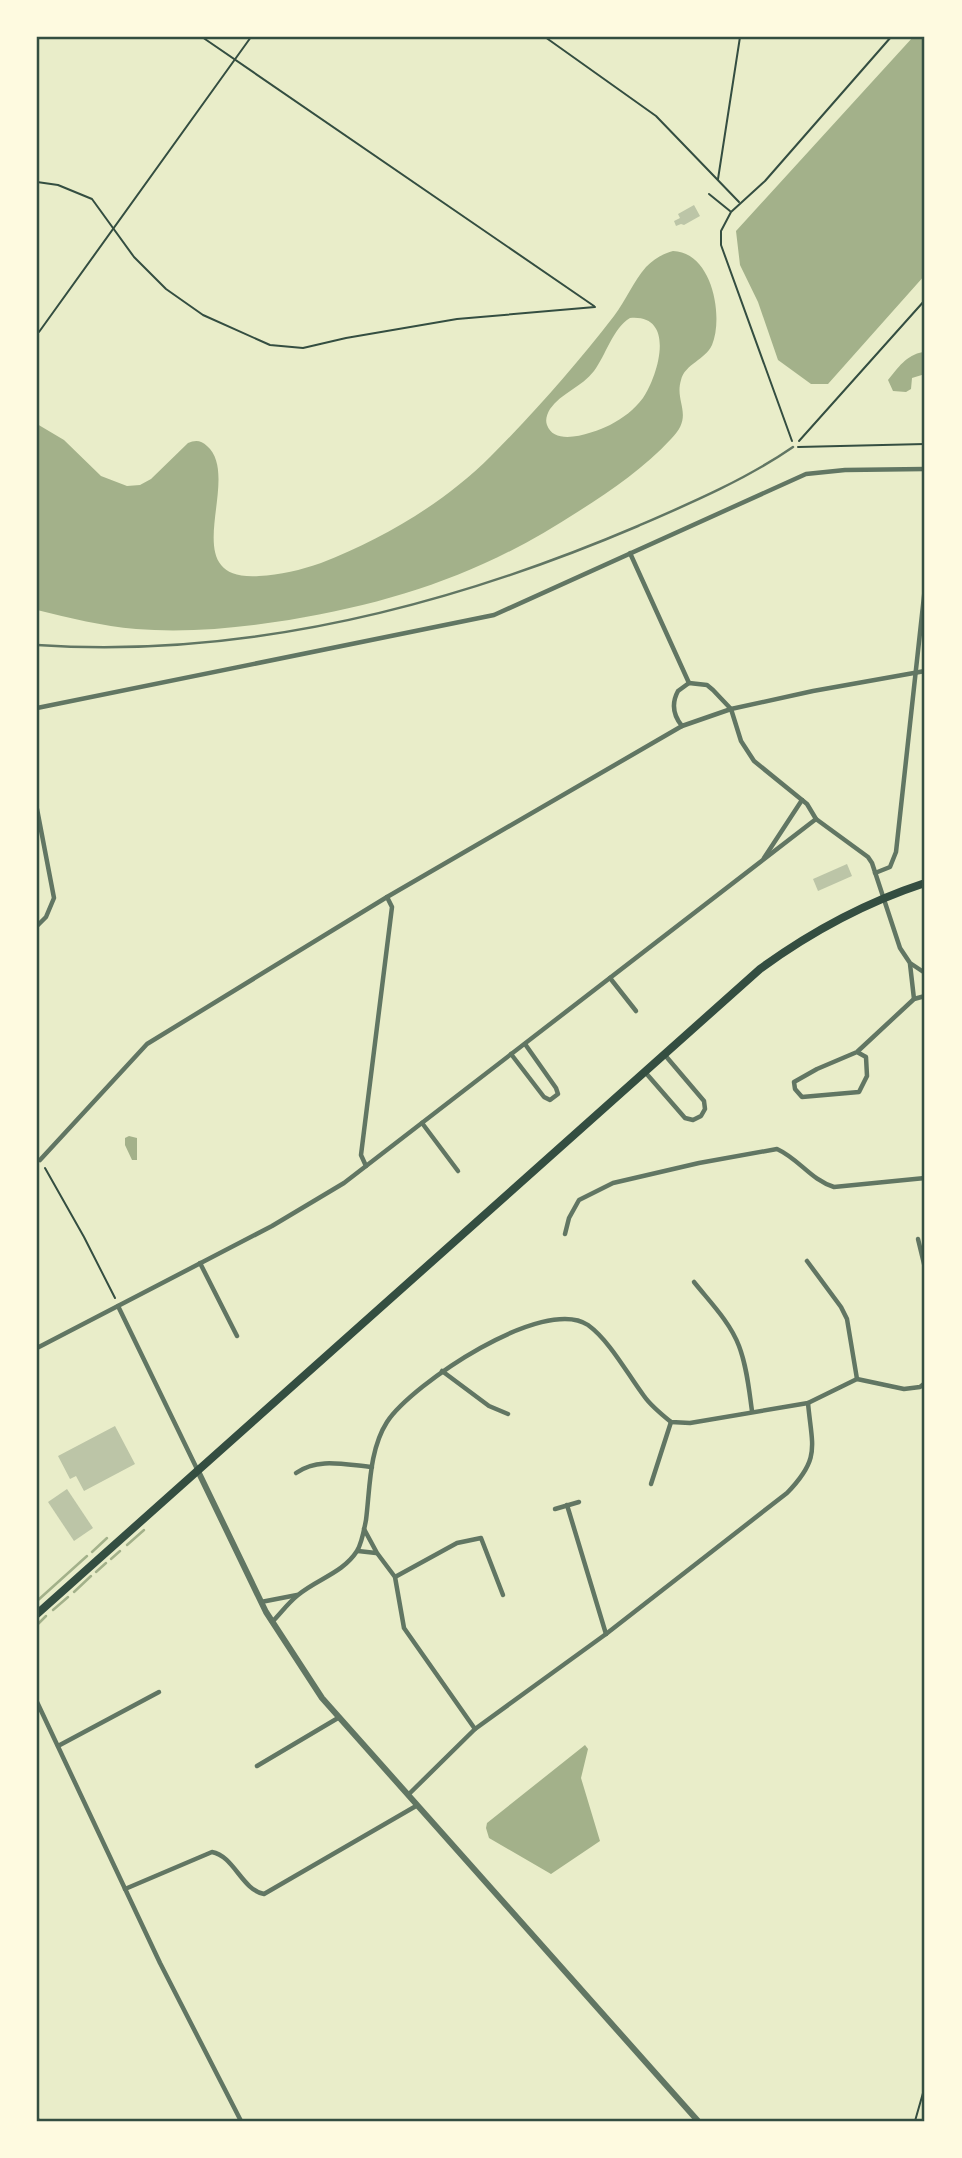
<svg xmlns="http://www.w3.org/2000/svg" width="962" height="2158" viewBox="0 0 962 2158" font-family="'Alegreya Sans',sans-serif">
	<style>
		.water { fill: #a3b18a; fill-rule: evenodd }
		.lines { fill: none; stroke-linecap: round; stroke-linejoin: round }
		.stream { stroke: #a3b18a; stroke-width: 2.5 }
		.building { fill: #bcc5a7 }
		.path { stroke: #344e41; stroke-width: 2 }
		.service { stroke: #617663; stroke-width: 2.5 }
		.minor { stroke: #617663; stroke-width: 4.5 }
		.tertiary { stroke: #617663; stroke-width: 6 }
		.primary { stroke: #344e41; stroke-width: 8 }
		.neatline { fill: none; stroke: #344e41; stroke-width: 2.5 }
	</style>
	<rect width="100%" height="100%" fill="#e9edc9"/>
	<g class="water">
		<polygon points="913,37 925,37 925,275 828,384 811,384 778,360 758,302 740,265 736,231"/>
		<path d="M 673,251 C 712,252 724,316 712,345 C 705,360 685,364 681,380 C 674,403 695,415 671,439 C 644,468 612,490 579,511 C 486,572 398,602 289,620 C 238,628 187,633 136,629 C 102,626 70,618 37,610 L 37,424 L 64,440 L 101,476 L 127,486 L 140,485 L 151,479 L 188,443 C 195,440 201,440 207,446 C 244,478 172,582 259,576 C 280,575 301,570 321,563 C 383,539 444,503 491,456 C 535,412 576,365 614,316 C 626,300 633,282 646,267 C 654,259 662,254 673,251 ZM 630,318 C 677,314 658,376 643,398 C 634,410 623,418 610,425 C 595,432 555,448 547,425 C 545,420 547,414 550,409 C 561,393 582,387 594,371 C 606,355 613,328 630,318 Z"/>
		<path d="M 923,352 L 925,360 L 922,363 L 925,374 L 912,378 L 911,389 L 906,392 L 893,391 L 888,380 C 898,368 906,355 923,352 Z"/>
		<polygon points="129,1136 137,1138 137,1160 132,1160 125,1145 125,1138"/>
		<polygon points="585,1745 588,1749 581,1778 600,1841 551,1874 489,1838 486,1828 487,1823"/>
	</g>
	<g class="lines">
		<g class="stream">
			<polyline points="127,1545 144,1530"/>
			<polyline points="92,1552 107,1538"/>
			<polyline points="111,1559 120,1551"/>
			<polyline points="96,1572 106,1563"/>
			<polyline points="74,1592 91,1576"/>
			<polyline points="37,1601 87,1556"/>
			<polyline points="53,1610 68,1597"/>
			<polyline points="37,1625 46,1616"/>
		</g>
	</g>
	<g class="building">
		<polygon points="694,205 700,216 684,225 681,224 676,226 674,221 680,218 678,214"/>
		<polygon points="847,864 852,876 818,891 813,879"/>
		<polygon points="115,1426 135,1464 84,1491 76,1476 70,1479 58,1456"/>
		<polygon points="67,1489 93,1528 74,1541 48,1502"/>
	</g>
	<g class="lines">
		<g class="path">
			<polyline points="202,37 594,306"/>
			<polyline points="545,37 656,116 739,202"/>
			<polyline points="718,179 740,37"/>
			<polyline points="37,182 58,185 92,199 134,257 166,289 203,315 270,345 303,348 346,338 457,319 595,307"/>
			<polyline points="709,194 730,211"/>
			<polyline points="39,332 251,37"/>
			<polyline points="792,441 721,245 721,231 731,212 765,181 891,37"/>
			<polyline points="799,441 925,300"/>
			<polyline points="798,447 925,444"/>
			<polyline points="45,1168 84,1237 115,1298"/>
			<polyline points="915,2121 925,2086"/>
		</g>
		<path class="service" d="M 37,645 C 244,659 448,607 638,526 C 691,503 745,480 793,447"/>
		<g class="minor">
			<polyline points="630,553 689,683"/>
			<polyline points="37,708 494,615 806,474 845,470 925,469"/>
			<path d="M 682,726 C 673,715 671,704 678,691 L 689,683 L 707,685 L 713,690 L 731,709 L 741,741 L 754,761 L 807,804 L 816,819 L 868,857 L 872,863 L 900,948 L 910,963 L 925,973"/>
			<polyline points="37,809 54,898 46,917 37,926"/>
			<polyline points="764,858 802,800"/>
			<polyline points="875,873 890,867 896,852 925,587"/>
			<polyline points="910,964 914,999"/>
			<polyline points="610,978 636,1011"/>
			<polyline points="857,1052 866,1057 867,1076 859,1092 802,1097 795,1089 794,1082 817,1069 857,1052 914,999 925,996"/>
			<polyline points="511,1054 544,1097 550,1100 558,1094 556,1088 525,1044"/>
			<polyline points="645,1072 685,1118 693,1120 701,1116 705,1109 704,1101 664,1054"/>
			<polyline points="422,1123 458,1171"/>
			<polyline points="40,1160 147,1044 387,897 682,726 731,709 813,691 925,671"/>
			<polyline points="366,1166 361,1155 392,907 387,897"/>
			<path d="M 565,1234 L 569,1218 L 579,1200 L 613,1183 L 699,1163 L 777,1149 C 799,1159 811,1180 834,1187 L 925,1178"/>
			<polyline points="918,1239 925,1268"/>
			<polyline points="807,1261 841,1307 847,1319 857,1379"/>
			<polyline points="200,1263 237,1336"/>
			<path d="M 694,1282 C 710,1302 730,1322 739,1346 C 747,1367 749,1390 752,1411"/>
			<polyline points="118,1306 197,1469"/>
			<polyline points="37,1348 272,1226 344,1183 816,819"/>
			<polyline points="442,1371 489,1406 508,1414"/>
			<path d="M 296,1473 C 318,1457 346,1465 372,1467"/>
			<polyline points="651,1484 671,1422"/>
			<polyline points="567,1505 606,1634"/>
			<polyline points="555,1509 579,1502"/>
			<polyline points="364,1529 377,1553 395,1577 404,1628 475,1729"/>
			<polyline points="358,1551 376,1553"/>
			<polyline points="395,1577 457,1543 481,1538 503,1595"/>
			<polyline points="261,1602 297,1595"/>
			<path d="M 272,1622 C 280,1614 288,1603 298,1595 C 317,1579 343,1573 357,1551 C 362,1543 364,1530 366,1520 C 370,1489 369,1450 387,1422 C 412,1384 544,1295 588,1325 C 610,1341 628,1375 644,1396 C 651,1406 661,1414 671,1422 L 690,1423 L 808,1403 L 857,1379 L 904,1389 L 920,1387 L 925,1383"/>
			<polyline points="37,1702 160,1963 241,2121"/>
			<polyline points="58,1746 159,1692"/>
			<polyline points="257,1766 338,1718"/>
			<path d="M 408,1795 L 475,1729 L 606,1634 L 787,1493 C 821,1458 812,1447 808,1403"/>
			<path d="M 125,1889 L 212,1852 C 234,1856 242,1890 264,1894 L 416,1806"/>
			<polyline points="37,2119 38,2121"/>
		</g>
		<polyline class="tertiary" points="197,1469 266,1612 322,1698 698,2121"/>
		<path class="primary" d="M 37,1614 L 760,969 C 812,931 864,903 925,883"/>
	</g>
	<rect width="962" height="2158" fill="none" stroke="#fefae0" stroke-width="77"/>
	<rect x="38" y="38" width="885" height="2082" class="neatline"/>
</svg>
